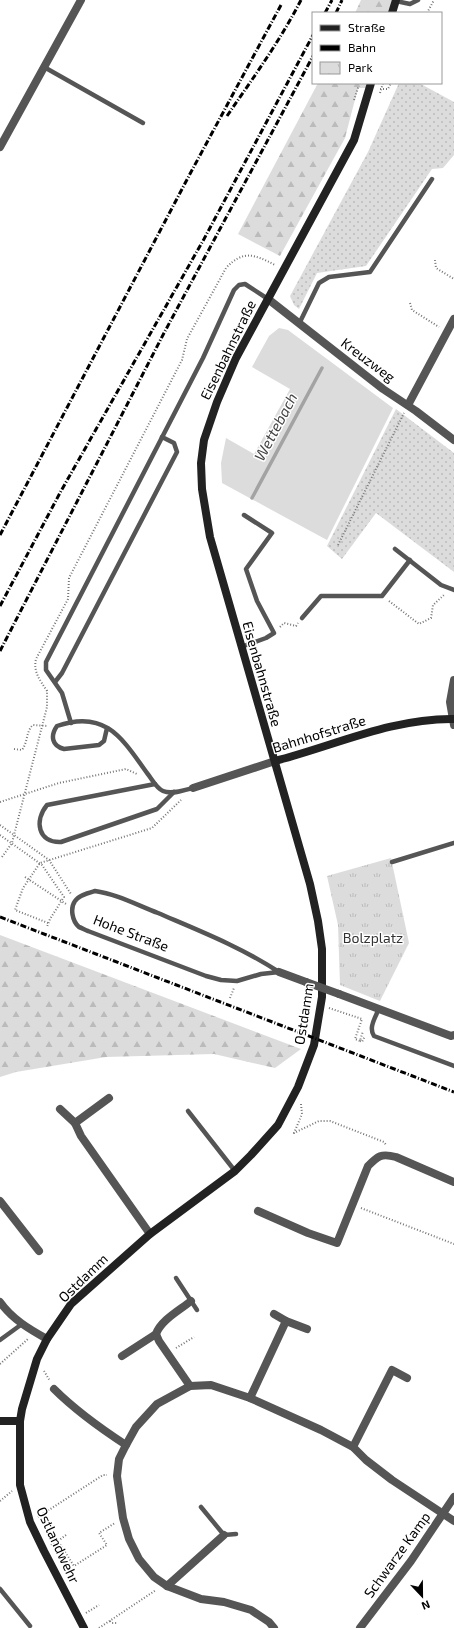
<svg xmlns="http://www.w3.org/2000/svg" width="454" height="1628" viewBox="0 0 454 1628" font-family="'Exo 2',sans-serif">
	<style>
		.grass { fill: url(#grass-dots) }
		.forest { fill: url(#forest-firs) }
		.park { fill: url(#park-tufts) }
		.garden { fill: #dcdcdc }
		.lines { fill: none; stroke-linecap: round; stroke-linejoin: round }
		.stream { stroke: #a3a3a3; stroke-width: 3.5 }
		.path { stroke: #777; stroke-width: 2; stroke-dasharray: 1 2; stroke-linecap: butt }
		.lane { stroke: #555; stroke-width: 4.5 }
		.street { stroke: #555; stroke-width: 8 }
		.secondary { stroke: #222; stroke-width: 8 }
		.rail { stroke: #000; stroke-width: 3; stroke-dasharray: 6 2 1 2; stroke-linecap: butt }
		.street-bridge { stroke: #555; stroke-width: 8 }
		.labels { text-anchor: middle; stroke-width: 3; stroke-linejoin: round; paint-order: stroke }
		.street-label { font-size: 14px; fill: #000; stroke: #fff }
		.park-label { font-size: 14px; fill: #333; stroke: #fff }
		.water-label { font-size: 15px; font-style: italic; fill: #444; stroke: #fff }
	</style>
	<defs>
		<pattern id="grass-dots" width="8" height="8" patternUnits="userSpaceOnUse"><rect width="8" height="8" fill="#dcdcdc"/><path d="M2 2h.1M6 6h.1" fill="none" stroke="#bbb" stroke-width="1.8" stroke-linecap="round"/></pattern>
		<pattern id="forest-firs" width="22" height="20" patternUnits="userSpaceOnUse"><rect width="22" height="20" fill="#dcdcdc"/><path d="M5 1l3.5 6h-7zM16 11l3.5 6h-7z" fill="#bbb"/></pattern>
		<pattern id="park-tufts" width="24" height="20" patternUnits="userSpaceOnUse"><rect width="24" height="20" fill="#dcdcdc"/><path d="M3 7l-1-3M5 7V3M7 7l1-3M15 17l-1-3M17 17v-4M19 17l1-3" fill="none" stroke="#bbb"/></pattern>
	</defs>
	<rect width="100%" height="100%" fill="#fff"/>
	<g class="grass">
		<polygon points="399,83 419,83 454,102 454,155 443,168 432,169 366,266 317,273 299,309 294,305 290,296 368,152"/>
		<polygon points="396,409 454,453 454,572 376,513 342,559 327,546"/>
	</g>
	<g class="forest">
		<polygon points="361,0 396,0 392,13 355,13"/>
		<polygon points="318,83 371,83 369,88 358,88 345,138 280,256 238,234"/>
		<polygon points="0,935 301,1049 275,1068 214,1054 106,1057 16,1072 0,1077"/>
	</g>
	<polygon class="park" points="391,858 409,943 380,1001 340,985 338,925 327,876"/>
	<polygon class="garden" points="279,328 288,330 393,408 327,540 222,483 221,463 226,438 254,454 290,389 252,367 269,336"/>
	<g class="lines">
		<polyline class="stream" points="252,498 322,368"/>
		<g class="path">
			<polyline points="427,13 434,0"/>
			<polyline points="380,89 388,89 391,83"/>
			<polyline points="380,93 383,83"/>
			<polyline points="354,100 358,88 360,88"/>
			<polyline points="435,260 436,268 454,279"/>
			<polyline points="410,303 412,310 439,327"/>
			<polyline points="338,545 404,413"/>
			<polyline points="389,601 419,624 431,618 433,605 444,595"/>
			<polyline points="280,627 284,623 296,626 298,623"/>
			<path d="M 47,691 C 40,680 33,672 36,659 L 68,599 L 69,578 L 182,360 L 187,339 L 226,268 C 243,250 254,254 275,265"/>
			<path d="M 14,749 L 22,750 C 28,742 26,731 33,725 L 48,726"/>
			<polyline points="0,802 59,783 126,769 137,774"/>
			<polyline points="0,825 49,860 71,894"/>
			<polyline points="0,835 42,865 64,897 50,919 47,927"/>
			<polyline points="2,857 12,843 14,835 47,707 47,690"/>
			<polyline points="25,877 66,904"/>
			<polyline points="48,923 15,910 23,888 40,863 152,828 181,800"/>
			<polyline points="230,998 234,988"/>
			<polyline points="329,1008 362,1019 355,1039 360,1041 363,1031"/>
			<polyline points="360,1041 362,1042 365,1036"/>
			<polyline points="301,1104 302,1114 294,1133 319,1121 330,1121 384,1142 386,1145"/>
			<polyline points="361,1208 454,1244"/>
			<polyline points="176,1348 194,1337"/>
			<polyline points="0,1364 28,1339"/>
			<polyline points="44,1371 50,1381"/>
			<polyline points="0,1501 12,1491"/>
			<polyline points="38,1517 103,1475 107,1475"/>
			<polyline points="58,1541 66,1535"/>
			<polyline points="51,1545 58,1541 74,1566 107,1545 99,1533 115,1523"/>
			<polyline points="86,1613 99,1605"/>
			<polyline points="110,1621 112,1623 117,1623"/>
			<polyline points="99,1628 156,1590"/>
		</g>
		<g class="lane">
			<polyline points="396,1 410,4 418,0"/>
			<polyline points="44,67 143,123"/>
			<polyline points="299,324 319,283 329,277 370,272 432,179"/>
			<polyline points="395,549 441,585 454,590"/>
			<polyline points="302,618 321,596 382,596 410,560"/>
			<polyline points="241,647 266,638 274,633 257,601 246,569 272,533 244,515"/>
			<polyline points="55,682 62,673 177,452 174,443 162,437"/>
			<polyline points="71,723 62,693 46,670 46,662 203,358 234,290 239,285 245,284 268,299"/>
			<path d="M 107,728 L 104,741 L 99,745 L 64,749 C 52,746 50,736 57,726 C 105,709 122,738 147,773 C 152,779 156,788 163,791 C 172,795 185,790 193,788"/>
			<path d="M 155,784 L 47,805 C 34,821 38,843 61,842 L 157,809 L 174,792"/>
			<polyline points="392,862 454,843"/>
			<path d="M 95,891 C 117,894 137,905 158,913 C 200,931 241,947 279,972 L 261,974 L 237,981 L 221,980 L 206,976 L 88,931 C 85,930 82,928 79,927 C 72,921 70,908 75,901 C 79,895 88,893 95,891 Z"/>
			<path d="M 379,1008 C 376,1017 368,1027 374,1036 L 454,1066"/>
			<polyline points="188,1111 235,1171"/>
			<polyline points="176,1278 197,1310"/>
			<polyline points="0,1340 22,1324"/>
			<polyline points="201,1507 224,1535 236,1534"/>
			<polyline points="0,1589 30,1626"/>
		</g>
		<g class="street">
			<polyline points="0,147 81,0"/>
			<polyline points="268,299 383,389 416,411 454,440"/>
			<polyline points="408,405 454,319"/>
			<polyline points="454,680 450,702 454,725"/>
			<polyline points="193,788 275,761"/>
			<polyline points="279,972 306,982"/>
			<polyline points="339,994 451,1036 454,1035"/>
			<polyline points="109,1098 75,1123 81,1136 150,1234"/>
			<polyline points="60,1109 75,1123"/>
			<polyline points="0,1201 39,1251"/>
			<path d="M 258,1211 L 308,1233 L 337,1243 L 368,1166 C 378,1156 381,1153 396,1157 L 454,1182"/>
			<path d="M 0,1302 C 12,1319 29,1329 47,1339"/>
			<polyline points="274,1314 286,1321 307,1329"/>
			<polyline points="122,1356 156,1334"/>
			<path d="M 190,1386 L 159,1341 L 156,1334 C 161,1320 180,1310 191,1301"/>
			<path d="M 54,1389 C 76,1411 100,1428 126,1445"/>
			<polyline points="250,1398 286,1321"/>
			<polyline points="353,1447 392,1370 407,1378"/>
			<polyline points="167,1586 224,1535"/>
			<polyline points="274,1628 269,1622 251,1610 224,1602 201,1599 167,1586 154,1577 139,1559 129,1539 123,1518 117,1476 119,1459 126,1445 136,1427 157,1404 190,1386 211,1385 250,1398 321,1430 353,1447 366,1460 392,1480 454,1521"/>
			<polyline points="360,1628 411,1561 454,1497"/>
		</g>
		<g class="secondary">
			<polyline points="392,13 396,0"/>
			<path d="M 275,761 C 334,746 392,718 454,719"/>
			<polyline points="0,1421 20,1421"/>
			<polyline points="84,1628 44,1551 30,1522 20,1485 20,1421 22,1409 37,1359 47,1339 71,1304 150,1234 235,1171 251,1155 278,1125 298,1087 314,1045 322,997 322,949 318,921 310,884 210,537 202,489 201,463 204,440 217,402 236,358 354,140 371,83"/>
		</g>
		<g class="rail">
			<polyline points="325,13 332,0"/>
			<polyline points="336,13 342,0"/>
			<path d="M 227,116 C 253,78 280,41 301,0"/>
			<polyline points="0,535 191,172 281,5"/>
			<polyline points="0,606 61,491 204,239 313,35"/>
			<polyline points="0,651 164,333 313,56"/>
			<polyline points="0,917 454,1092"/>
		</g>
		<polyline class="street-bridge" points="306,982 339,994"/>
	</g>
	<g class="labels">
		<g class="street-label">
			<text transform="translate(228 350) rotate(-64)" y="5">Eisenbahnstraße</text>
			<text transform="translate(368 360) rotate(37)" y="5">Kreuzweg</text>
			<text transform="translate(262 674) rotate(74)" y="5">Eisenbahnstraße</text>
			<text transform="translate(319 734) rotate(-17)" y="5">Bahnhofstraße</text>
			<text transform="translate(131 933) rotate(21)" y="5">Hohe Straße</text>
			<text transform="translate(304 1014) rotate(-81)" y="5">Ostdamm</text>
			<text transform="translate(83 1278) rotate(-44)" y="5">Ostdamm</text>
			<text transform="translate(58 1545) rotate(65)" y="5">Ostlandwehr</text>
			<text transform="translate(397 1555) rotate(-54)" y="5">Schwarze Kamp</text>
		</g>
		<g class="park-label">
			<text x="373" y="943">Bolzplatz</text>
		</g>
		<g class="water-label">
			<text transform="translate(276 427) rotate(-62)" y="5">Wettebach</text>
		</g>
	</g>
	<rect x="312" y="12" width="130" height="72" fill="#ffffff" stroke="#999999"/>
	<rect x="320" y="25" width="20" height="6" fill="#222222" stroke="#999999"/>
	<text x="348" y="32" font-size="12" fill="#000000">Straße</text>
	<rect x="320" y="45" width="20" height="6" fill="#000000" stroke="#999999"/>
	<text x="348" y="52" font-size="12" fill="#000000">Bahn</text>
	<rect x="320" y="62" width="20" height="12" fill="url(#park-tufts)" stroke="#999999"/>
	<text x="348" y="72" font-size="12" fill="#000000">Park</text>
	<g transform="translate(422 1596) rotate(158)" stroke="#ffffff" stroke-width="3" paint-order="stroke">
	<path d="M0-3L7 15L0 10L-7 15Z" fill="#000000"/>
	<text y="-6" font-size="11" font-weight="bold" text-anchor="middle" fill="#000000">N</text>
	</g>
</svg>
